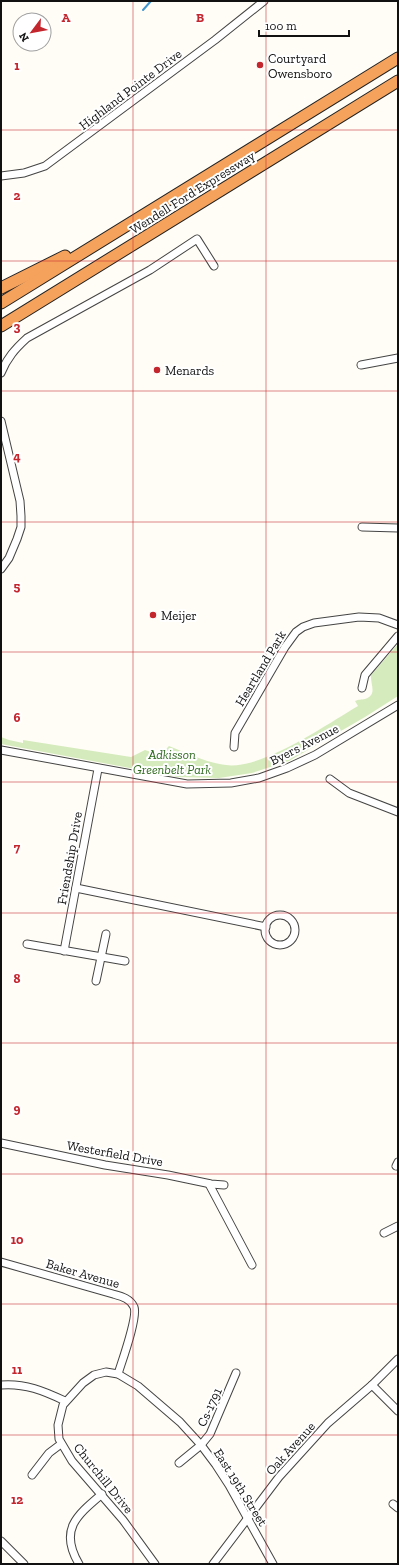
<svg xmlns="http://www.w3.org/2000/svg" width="399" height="1565" viewBox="0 0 399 1565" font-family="'Zilla Slab',serif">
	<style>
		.park { fill: #d5ebbd }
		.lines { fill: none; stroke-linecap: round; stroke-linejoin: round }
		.stream { stroke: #3f96cf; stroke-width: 2 }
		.minor-casing { stroke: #444; stroke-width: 9 }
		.highway-casing { stroke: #222; stroke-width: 13 }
		.minor { stroke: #fff; stroke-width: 7 }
		.highway { stroke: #f5a25d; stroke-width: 11 }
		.grid { fill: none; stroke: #c4262e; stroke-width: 1; stroke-opacity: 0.55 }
		.poi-dot { fill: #c4262e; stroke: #fff; stroke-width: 1.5 }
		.labels { text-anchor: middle; stroke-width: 4; stroke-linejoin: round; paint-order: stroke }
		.poi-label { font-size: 13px; fill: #111; stroke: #fff; text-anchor: start }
		.street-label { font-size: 13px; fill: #111; stroke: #fff }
		.park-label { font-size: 13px; font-style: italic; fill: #2f6b1f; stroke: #fff }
		.grid-label { font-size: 13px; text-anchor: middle; font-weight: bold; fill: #c4262e; stroke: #fff; stroke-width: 4; stroke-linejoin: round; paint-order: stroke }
	</style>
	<rect width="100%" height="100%" fill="#fffdf5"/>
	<path class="park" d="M 398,644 L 398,696 L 365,717 L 289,761 L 252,773 L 219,778 L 178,777 L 1,744 L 1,737 L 9,740 L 23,743 L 23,740 L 131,757 L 145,750 L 160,755 L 169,746 C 187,753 207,763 226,765 C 262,770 327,724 358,706 L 355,701 C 359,699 361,700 365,699 C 378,695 370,684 371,675 Z"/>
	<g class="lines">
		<polyline class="stream" points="143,10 151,1"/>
		<g class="minor-casing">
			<g id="minor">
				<polyline points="1,176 24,173 45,166 215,40 264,1"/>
				<polyline points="361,365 398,358"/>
				<path d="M 1,373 C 7,358 15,349 27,338 L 150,270 L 197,239 L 214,266"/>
				<polyline points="1,421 20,501 21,516 21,527 17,539 9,558 1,569"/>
				<polyline points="362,527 398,528"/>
				<polyline points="362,688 365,675 398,636"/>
				<polyline points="234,747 235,733 285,647 296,632 303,627 314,623 359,617 379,618 398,625"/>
				<polyline points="1,750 187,784 231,783 259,778 287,768 315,755 398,705"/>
				<polyline points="330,779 349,793 398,812"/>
				<polyline points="76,888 266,927"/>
				<circle cx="280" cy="930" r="15"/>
				<polyline points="27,944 125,961"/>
				<polyline points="64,951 98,769"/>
				<polyline points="96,981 106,934"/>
				<polyline points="1,1143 105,1165 168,1175 211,1184 224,1185"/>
				<polyline points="396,1166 398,1162"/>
				<polyline points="209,1184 252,1265"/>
				<polyline points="384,1233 398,1226"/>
				<path d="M 1,1262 L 113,1294 C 120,1296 130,1298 134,1307 C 138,1317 122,1361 118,1374"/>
				<path d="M 1,1385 C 25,1383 44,1391 65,1401"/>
				<polyline points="372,1385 398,1411"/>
				<polyline points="179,1463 201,1445 210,1434 236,1373"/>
				<polyline points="32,1475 49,1453 61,1444"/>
				<polyline points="393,1504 398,1508"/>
				<polyline points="1,1541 24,1564"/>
				<path d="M 79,1564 C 59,1530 76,1516 102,1494"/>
				<polyline points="155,1564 123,1520 72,1461 59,1439 58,1425 63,1405 83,1383 94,1375 106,1372 118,1374 138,1386 180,1422 201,1445 216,1465 229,1485 273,1564"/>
				<polyline points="213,1564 279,1477 328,1423 372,1385 398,1359"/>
			</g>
		</g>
		<g class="highway-casing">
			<g id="highway">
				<polyline points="1,288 65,256"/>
				<polyline points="1,303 398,58"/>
				<polyline points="1,326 398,81"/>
			</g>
		</g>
		<use href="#minor" class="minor"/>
		<use href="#highway" class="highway"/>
	</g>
	<path class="grid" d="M 133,1 L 133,1564M 266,1 L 266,1564M 1,130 L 398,130M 1,261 L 398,261M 1,391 L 398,391M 1,522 L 398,522M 1,652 L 398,652M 1,782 L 398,782M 1,913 L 398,913M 1,1043 L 398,1043M 1,1174 L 398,1174M 1,1304 L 398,1304M 1,1435 L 398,1435"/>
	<g class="poi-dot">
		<circle cx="260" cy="65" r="4"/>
		<circle cx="157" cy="370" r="4"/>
		<circle cx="153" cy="615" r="4"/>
	</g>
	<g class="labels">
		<g class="poi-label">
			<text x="268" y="63">Courtyard<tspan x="268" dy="15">Owensboro</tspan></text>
			<text x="165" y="375">Menards</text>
			<text x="161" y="620">Meijer</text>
		</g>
		<g class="street-label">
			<text transform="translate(130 89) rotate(-37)" y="5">Highland Pointe Drive</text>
			<text transform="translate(192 192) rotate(-32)" y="5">Wendell Ford Expressway</text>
			<text transform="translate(260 668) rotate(-59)" y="5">Heartland Park</text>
			<text transform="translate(304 744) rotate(-27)" y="5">Byers Avenue</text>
			<text transform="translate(69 858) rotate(-80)" y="5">Friendship Drive</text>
			<text transform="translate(115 1153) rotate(10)" y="5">Westerfield Drive</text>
			<text transform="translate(83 1273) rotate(16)" y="5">Baker Avenue</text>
			<text transform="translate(209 1407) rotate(-65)" y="5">Cs-1791</text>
			<text transform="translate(290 1448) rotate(-48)" y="5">Oak Avenue</text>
			<text transform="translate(104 1478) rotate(51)" y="5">Churchill Drive</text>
			<text transform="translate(241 1487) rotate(58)" y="5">East 19th Street</text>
		</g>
		<g class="park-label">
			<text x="172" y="759">Adkisson<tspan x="172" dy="15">Greenbelt Park</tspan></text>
		</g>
	</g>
	<g class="grid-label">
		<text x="66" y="22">A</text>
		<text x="200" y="22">B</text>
		<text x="17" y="70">1</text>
		<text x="17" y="200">2</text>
		<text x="17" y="331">3</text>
		<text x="17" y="461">4</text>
		<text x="17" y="591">5</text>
		<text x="17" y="722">6</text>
		<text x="17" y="852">7</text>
		<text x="17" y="983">8</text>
		<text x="17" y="1113">9</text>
		<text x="17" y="1244">10</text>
		<text x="17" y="1374">11</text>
		<text x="17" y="1504">12</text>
	</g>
	<rect width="399" height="1565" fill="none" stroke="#111111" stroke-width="4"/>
	<g transform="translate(32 32) rotate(238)"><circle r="19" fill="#ffffff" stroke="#a0a0a0"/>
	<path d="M0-3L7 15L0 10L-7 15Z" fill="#c4262e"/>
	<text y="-6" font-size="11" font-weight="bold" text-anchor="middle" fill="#111111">N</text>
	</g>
	<path d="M259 30v6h90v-6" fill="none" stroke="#111111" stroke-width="2"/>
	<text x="265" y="30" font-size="12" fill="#111111" stroke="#ffffff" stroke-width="3" paint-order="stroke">100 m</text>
</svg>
